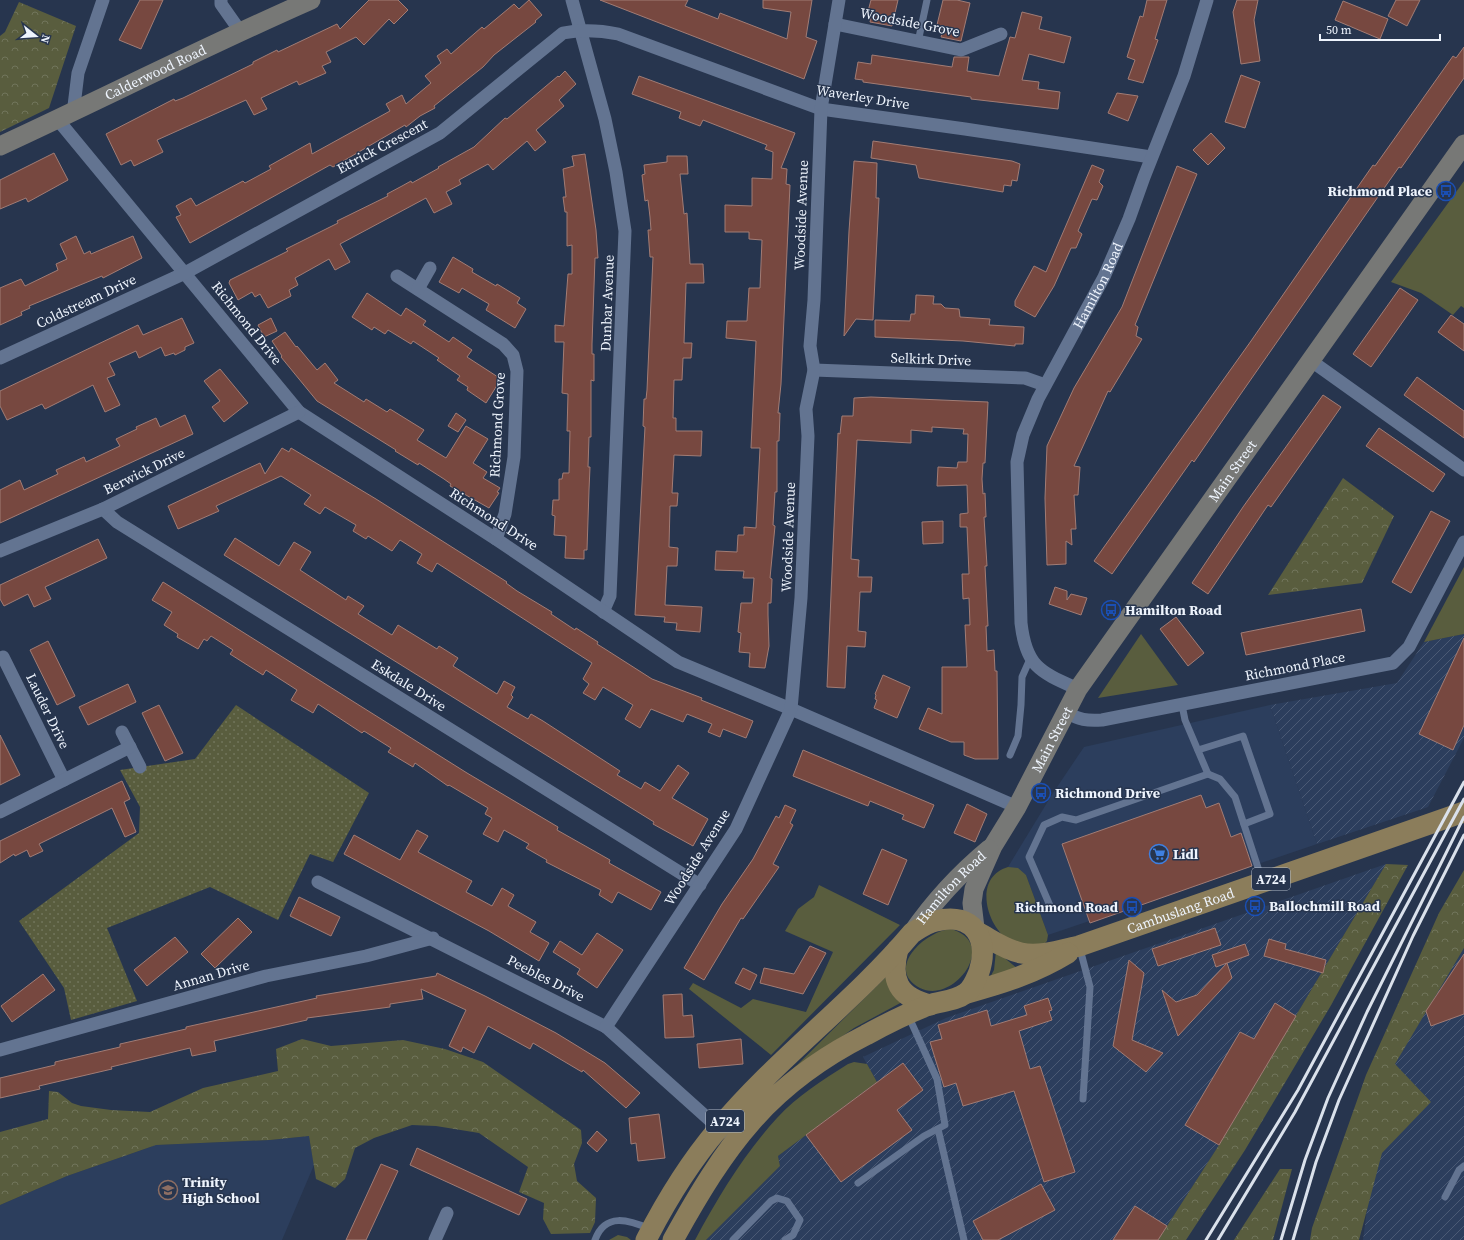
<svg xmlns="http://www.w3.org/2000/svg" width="1464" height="1240" viewBox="0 0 1464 1240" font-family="'Source Serif 4',serif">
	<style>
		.built { fill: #2c3e5d }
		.industrial { fill: url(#industrial-furrows) }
		.green { fill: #595d3e }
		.forest { fill: url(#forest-crowns) }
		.park { fill: url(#park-dots) }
		.building { fill: #774840; stroke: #a17c75 }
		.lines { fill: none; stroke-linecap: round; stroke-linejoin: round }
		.lane { stroke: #637491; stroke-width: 7 }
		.street { stroke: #637491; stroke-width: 13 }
		.secondary { stroke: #777876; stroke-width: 19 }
		.primary { stroke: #8b7d5b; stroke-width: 21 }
		.rail { stroke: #dae1eb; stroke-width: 3 }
		.labels { text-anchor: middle; stroke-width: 3; stroke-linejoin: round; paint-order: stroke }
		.shield { fill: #27354e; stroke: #b2bbc8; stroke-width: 1 }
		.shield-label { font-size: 13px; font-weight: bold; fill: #eef4fd }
		.street-label { font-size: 14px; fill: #eef4fd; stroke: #27354e }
		.poi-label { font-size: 14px; font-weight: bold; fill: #eef4fd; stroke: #27354e; text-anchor: start }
	</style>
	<defs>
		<pattern id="industrial-furrows" width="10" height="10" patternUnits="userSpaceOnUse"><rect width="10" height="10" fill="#2c3e5d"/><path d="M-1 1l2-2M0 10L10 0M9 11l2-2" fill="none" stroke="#4b5a75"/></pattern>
		<pattern id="forest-crowns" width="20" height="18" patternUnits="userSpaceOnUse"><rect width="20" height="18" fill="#595d3e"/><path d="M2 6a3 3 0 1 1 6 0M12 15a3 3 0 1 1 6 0" fill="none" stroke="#71755b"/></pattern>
		<pattern id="park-dots" width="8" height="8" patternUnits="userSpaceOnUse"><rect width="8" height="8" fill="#595d3e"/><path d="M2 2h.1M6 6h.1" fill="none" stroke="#71755b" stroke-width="1.8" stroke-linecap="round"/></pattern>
	</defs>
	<rect width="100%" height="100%" fill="#27354e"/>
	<g class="built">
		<polygon points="1270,705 1317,844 1048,935 1026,875 1008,867 1053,793 1084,747"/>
		<polygon points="309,1136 314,1165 282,1240 0,1240 0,1205 67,1176 156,1145 270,1140"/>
	</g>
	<g class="industrial">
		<polygon points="1464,634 1464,738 1428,807 1317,844 1270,705 1397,683 1424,642"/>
		<polygon points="1386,864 1219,1145 1158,1240 706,1240 780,1166 778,1156 877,1082 863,1057 946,1018"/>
		<polygon points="1464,948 1464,1240 1363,1240 1384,1081"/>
	</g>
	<g class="green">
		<polygon points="1464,181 1464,308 1461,306 1453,315 1421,293 1391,282"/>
		<polygon points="1464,567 1464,634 1424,642"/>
		<polygon points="1141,634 1178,685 1098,698"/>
		<path d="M 1008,867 L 1018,868 L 1026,875 L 1048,935 L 1047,941 L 1042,946 C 1033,944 1016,945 1008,940 C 985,923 974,877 1008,867 Z"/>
		<polygon points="819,885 900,925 771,1055 689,989 693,983 741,1008 753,999 806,1012 833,952 785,931 798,909 814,897"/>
		<path d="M 951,929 C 1000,943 953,1005 920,988 C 884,969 925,931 951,929 Z"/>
		<polygon points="996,951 1018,969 989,979 994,970"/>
		<polygon points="888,975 904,1001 854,1028 787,1075"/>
		<path d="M 854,1062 L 867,1064 L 877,1082 L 778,1156 L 780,1166 L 706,1240 L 695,1240 C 718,1197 744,1154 777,1118 C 797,1096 823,1080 848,1064 Z"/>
		<polygon points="618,1235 627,1237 631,1240 609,1240"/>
	</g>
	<g class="forest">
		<polygon points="19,2 76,26 49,108 0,132 0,36 5,32"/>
		<polygon points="1343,478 1394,516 1362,583 1268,595"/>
		<polygon points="1386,864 1408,865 1330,1007 1245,1150 1186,1240 1158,1240 1219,1145"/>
		<polygon points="1464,870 1464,948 1395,1064 1431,1102 1382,1153 1359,1240 1310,1240 1312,1228 1366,1075 1439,913"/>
		<polygon points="302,1039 331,1046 403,1040 445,1049 483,1062 581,1130 582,1143 574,1164 577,1181 596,1198 595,1222 590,1233 551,1234 543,1219 544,1203 519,1192 528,1167 479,1133 436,1126 412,1125 374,1138 355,1148 345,1179 335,1188 316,1179 309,1136 270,1140 156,1145 67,1176 0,1205 0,1132 48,1119 49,1091 58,1092 72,1103 81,1106 111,1110 150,1112 203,1088 278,1071 276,1049"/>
		<polygon points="1280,1169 1292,1169 1273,1240 1234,1240"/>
	</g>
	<polygon class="park" points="236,705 369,793 333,862 310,854 278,920 210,887 107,928 137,1001 71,1020 64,988 19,921 139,833 140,807 120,770 195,759"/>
	<g class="building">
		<polygon points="140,0 163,0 141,49 119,40"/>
		<polygon points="369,0 398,0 408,10 394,24 389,19 364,45 356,37 326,52 331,62 322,66 326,73 299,85 297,81 261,98 267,109 254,115 246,100 157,140 163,152 134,166 131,160 121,165 106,134 174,99 175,101 183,98 253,64 253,62 277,50 278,52 337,24 340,29"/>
		<polygon points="529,0 542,15 535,21 536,22 494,55 483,67 434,106 435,108 420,116 406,127 405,125 333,167 330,165 190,243 176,217 181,215 176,206 191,198 196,206 243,181 245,183 271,169 269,166 310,143 312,154 390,111 386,104 402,95 406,104 431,83 425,76 441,63 437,56 447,49 451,54 482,27 484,29 514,4 519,9"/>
		<polygon points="600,0 688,0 685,6 718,19 720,13 787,39 791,12 763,8 763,0 812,0 806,37 817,41 804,79"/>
		<polygon points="871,0 898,0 892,26 870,22 871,16 867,15"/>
		<polygon points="943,0 957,0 970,3 961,41 941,37 943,30 936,29"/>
		<polygon points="1147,0 1167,0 1155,39 1158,40 1143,83 1128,79 1135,60 1127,57 1140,16 1143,17"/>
		<polygon points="1237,0 1258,0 1254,20 1260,61 1241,64 1233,12"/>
		<polygon points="1396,0 1420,0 1407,26 1388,16"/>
		<polygon points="1343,1 1388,19 1380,39 1335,20"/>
		<polygon points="1022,12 1042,17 1039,29 1071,37 1064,63 1029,54 1022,80 1039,82 1038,89 1060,92 1058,109 971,99 971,97 863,82 863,80 855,79 858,62 871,64 872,55 952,67 954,57 969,57 967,71 999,76 1010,37 1015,38"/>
		<polygon points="1464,47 1464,78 1401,168 1399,167 1380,194 1240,395 1194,462 1192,460 1112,574 1094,561 1251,341 1373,165 1375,166 1453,56 1456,58"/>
		<polygon points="565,71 576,84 559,100 564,106 536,130 546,142 535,151 527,141 493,170 488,164 459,180 461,184 446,192 452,204 434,213 426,198 340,244 350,262 335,270 329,259 295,278 298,285 289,290 291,296 268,308 260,294 255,297 252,292 238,300 229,283 230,280 288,251 286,249 338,223 337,221 388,196 387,194 402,186 411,181 412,183 439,168 438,167 474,147 505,118 507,119 558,76 559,77"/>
		<polygon points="1241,75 1260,82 1245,128 1225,122"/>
		<polygon points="639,76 795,133 781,168 787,169 786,184 790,185 781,384 778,413 780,413 779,441 777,441 777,492 775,492 773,525 775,526 770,578 772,579 771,603 768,603 768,615 769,646 765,668 749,667 750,653 739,652 741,633 738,632 741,603 752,603 754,578 743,578 744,571 715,570 716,551 737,552 738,535 744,535 744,527 756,528 760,448 751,448 756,341 726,338 727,321 747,321 749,288 760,288 762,240 749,239 749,232 725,232 725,205 752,206 752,178 772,179 773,152 765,149 767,145 703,120 700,126 679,118 681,112 632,94"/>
		<polygon points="1117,93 1138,96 1128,121 1108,113"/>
		<polygon points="1211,133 1225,148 1208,165 1193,150"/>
		<polygon points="873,141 1012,161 1020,164 1017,181 1012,180 1011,186 1004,185 1003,192 919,178 916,165 871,158"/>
		<polygon points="54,153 68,180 28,202 26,198 0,209 0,180"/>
		<polygon points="585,154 596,230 598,258 595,258 592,344 592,354 594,354 594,381 591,380 591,437 589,437 588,467 590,467 589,490 587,550 584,550 584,559 565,558 566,536 554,535 555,516 552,515 553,500 559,500 559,479 562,479 563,473 569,473 570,431 567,431 568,394 562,393 564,342 555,342 555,325 564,326 568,274 572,274 572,245 567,246 567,212 565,212 563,197 566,197 563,169 574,166 572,156"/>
		<polygon points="667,156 687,156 688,174 680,174 684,214 687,213 690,264 703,264 704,283 686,283 684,343 692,343 691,358 683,358 682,380 674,380 673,418 676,418 676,431 702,431 701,456 674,455 672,493 678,493 677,506 670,506 669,547 678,548 677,566 667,566 665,605 702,607 700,632 676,630 677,623 664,622 665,617 635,615 645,427 643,426 644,399 646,399 647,390 653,257 650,257 648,230 651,230 650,217 648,200 645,201 642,175 645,174 644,165 667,162"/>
		<polygon points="854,161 877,163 876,198 879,198 873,320 856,319 844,336 849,231"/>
		<polygon points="1092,165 1104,170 1099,182 1103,186 1097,200 1092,199 1078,231 1082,234 1076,248 1071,248 1054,286 1035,317 1015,306 1015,301 1034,266 1046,272"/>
		<polygon points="1177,166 1197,174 1135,325 1138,327 1136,336 1142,339 1110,392 1108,391 1074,466 1080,467 1078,495 1074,495 1076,529 1071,529 1072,545 1066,541 1066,564 1047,565 1045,498 1047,446 1074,388 1122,307"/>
		<polygon points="76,236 84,254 90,251 91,254 133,236 142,258 103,278 102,276 29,306 30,308 21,312 22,315 0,325 0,288 21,279 25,286 58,270 56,264 67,259 60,244"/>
		<polygon points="453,257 473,269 472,272 496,286 497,284 520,298 517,303 526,309 515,328 486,310 489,304 462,288 459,293 439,282"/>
		<polygon points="1400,288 1418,300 1371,367 1353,354"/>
		<polygon points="367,293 401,316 406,308 426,321 423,325 449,342 453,337 472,350 467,357 501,379 486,403 467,390 468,387 457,380 460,376 437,360 439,358 413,341 411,344 388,330 385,334 374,327 372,330 352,317"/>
		<polygon points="916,295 934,296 933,304 941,304 945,308 959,309 960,317 990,319 989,325 1024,327 1023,344 1015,344 1015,346 963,341 875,337 875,320 910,321 911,314 915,314"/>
		<polygon points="1451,315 1464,324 1464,351 1438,332"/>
		<polygon points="182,318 194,343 185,347 185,350 175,355 174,353 165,356 161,347 139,358 136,351 109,363 115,375 107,378 120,405 105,412 93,385 45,409 42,404 7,420 0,406 0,391 138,325 143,335"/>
		<polygon points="271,318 277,331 264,337 258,325"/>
		<polygon points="285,332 296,347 297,346 317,370 325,363 338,380 334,383 364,402 366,399 387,412 390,409 424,430 417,440 446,458 466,426 488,439 473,463 487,472 483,478 500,488 497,492 499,493 489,508 450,486 451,484 444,479 419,463 418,465 395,451 396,450 317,401 281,357 282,356 272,341"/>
		<polygon points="220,369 248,403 224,422 212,407 220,401 204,381"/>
		<polygon points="1417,377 1464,411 1464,438 1404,395"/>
		<polygon points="1323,395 1341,407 1271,507 1268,505 1208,594 1192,583 1243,507"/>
		<polygon points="871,397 988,402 985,463 983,463 982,479 983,494 985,493 986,517 984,517 987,566 985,566 988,626 986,626 987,651 994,650 995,671 997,671 998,759 975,759 964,755 964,742 951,742 919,729 928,708 942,714 942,667 967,667 965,625 970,625 969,598 963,599 962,574 969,574 967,527 960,527 960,514 968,513 967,485 937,486 938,467 957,468 958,462 967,462 968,434 963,434 964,429 932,427 932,432 911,430 911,443 857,440 851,559 859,560 858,577 872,577 871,592 860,592 858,631 866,632 865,647 847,646 845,688 827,687 838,433 840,434 842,416 853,416 854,398"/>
		<polygon points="456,413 466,420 458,432 448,426"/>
		<polygon points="185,415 193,434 0,523 0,490 20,480 24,490 58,474 56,470 84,457 86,462 120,446 116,439 137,429 136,427 156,418 160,427"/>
		<polygon points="1379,428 1445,474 1433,492 1366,446"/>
		<polygon points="282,448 289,452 291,448 376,499 507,582 506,583 517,591 552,612 551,614 575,630 576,628 598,642 597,644 605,649 652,679 702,698 701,700 753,721 746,738 723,729 720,737 708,732 712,724 687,714 683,722 651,709 640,728 625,719 633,705 603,687 595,700 583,693 589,684 583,679 592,663 437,563 432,572 417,563 422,554 400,540 392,551 368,536 366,539 353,531 356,525 325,507 320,514 304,504 311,495 281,476 216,506 219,511 178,529 168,506 260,463 265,474"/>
		<polygon points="1431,511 1450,521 1411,593 1392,582"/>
		<polygon points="943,521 943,543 923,544 922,522"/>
		<polygon points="235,538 279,566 294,542 311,552 300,570 346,600 348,596 364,606 358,614 392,635 398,625 437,649 439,646 458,658 453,666 497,694 504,681 515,687 511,695 513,697 507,707 528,719 531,714 543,721 620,771 617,775 641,789 645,782 660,791 678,765 689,773 672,798 708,819 693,846 653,824 654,822 224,555"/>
		<polygon points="98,539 107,558 45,587 51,599 34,607 28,594 4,606 0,599 0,585"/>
		<polygon points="163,582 467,773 558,827 557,830 610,860 609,863 661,892 651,910 618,892 612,903 599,895 601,890 546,862 547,860 526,848 529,844 504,830 498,842 483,834 492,818 485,814 488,808 449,785 448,786 415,763 413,767 388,752 391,748 364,731 362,733 318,704 313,713 291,700 297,690 266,670 263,675 230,654 233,650 211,636 207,641 204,639 198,649 177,637 178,634 164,625 172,612 152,600"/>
		<polygon points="1055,587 1067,591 1067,600 1071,594 1087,598 1081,615 1049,604"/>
		<polygon points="1361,609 1365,631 1246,655 1241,633"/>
		<polygon points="1176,617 1204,653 1188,666 1160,629"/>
		<polygon points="1464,638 1464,725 1453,750 1419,734"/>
		<polygon points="48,641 75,696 57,705 30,650"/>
		<polygon points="883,675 910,687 897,718 874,708 877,700 875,699 876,695 875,694"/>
		<polygon points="128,684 136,702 88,725 79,707"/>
		<polygon points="159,705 183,753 165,761 142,713"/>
		<polygon points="0,735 20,775 0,785"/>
		<polygon points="803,750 934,805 924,828 902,819 904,815 870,801 868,806 793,776"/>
		<polygon points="122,781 130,799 124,802 136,832 125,837 112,808 39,844 43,851 30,857 27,850 15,856 14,854 0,863 0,841"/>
		<polygon points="1201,795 1206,808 1219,803 1231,837 1241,833 1252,866 1090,923 1062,844"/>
		<polygon points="967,804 987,814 975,842 954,833"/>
		<polygon points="785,805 796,810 790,823 793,825 773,864 779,867 743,919 741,918 704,980 684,968 722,904 753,859 776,816 779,818"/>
		<polygon points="417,830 428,836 418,852 472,881 466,892 492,906 502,888 514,895 508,906 536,922 530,932 549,943 539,961 489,931 344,854 354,835 400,860"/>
		<polygon points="882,849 907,860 888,905 863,894"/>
		<polygon points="299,897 340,917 331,936 290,916"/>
		<polygon points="238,918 252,932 215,968 201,954"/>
		<polygon points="1215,928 1221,945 1158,966 1152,949"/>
		<polygon points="597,933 623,950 597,988 577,974 580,969 553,952 560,941 582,955"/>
		<polygon points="175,937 188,952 147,986 134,970"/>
		<polygon points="1269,939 1286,944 1285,949 1326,960 1323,973 1264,956"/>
		<polygon points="1245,944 1249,955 1216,967 1212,955"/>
		<polygon points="810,946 826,953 803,994 760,983 764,968 794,974"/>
		<polygon points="1464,954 1464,1014 1431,1026 1426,1011"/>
		<polygon points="1129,960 1144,973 1132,1040 1163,1053 1146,1072 1113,1046"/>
		<polygon points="1227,963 1232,978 1178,1036 1162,990 1176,1002 1197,995"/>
		<polygon points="743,968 757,975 750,990 735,983"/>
		<polygon points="437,973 485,996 556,1033 605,1063 640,1093 626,1108 583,1070 582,1072 533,1043 530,1049 488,1026 474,1053 463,1047 461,1052 449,1046 466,1010 421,989 423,999 390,1004 390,1007 307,1018 307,1020 214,1041 216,1051 192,1056 190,1048 111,1067 112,1069 39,1086 40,1089 0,1098 0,1078 55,1065 55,1062 120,1047 120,1044 186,1029 186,1027 317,998 316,996 436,976"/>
		<polygon points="43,974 55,990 12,1022 1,1006"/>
		<polygon points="682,994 683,1016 692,1015 694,1037 665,1038 663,995"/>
		<polygon points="1048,998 1052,1010 1049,1011 1052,1020 1019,1031 1030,1069 1040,1066 1075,1172 1044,1182 1014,1091 963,1106 956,1083 944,1087 930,1042 942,1039 938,1025 987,1010 991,1026 1027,1015 1024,1006"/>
		<polygon points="1275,1003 1296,1016 1219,1145 1185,1125 1240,1032 1254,1039"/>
		<polygon points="741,1039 743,1064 699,1068 697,1044"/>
		<polygon points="903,1063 923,1090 897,1110 912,1130 841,1182 806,1135"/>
		<polygon points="659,1114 665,1158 638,1161 636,1143 631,1144 629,1118"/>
		<polygon points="597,1131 607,1140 597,1152 587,1143"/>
		<polygon points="417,1148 527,1199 519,1215 410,1165"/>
		<polygon points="381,1164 398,1171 366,1240 346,1240"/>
		<polygon points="1041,1184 1055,1210 998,1240 983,1240 973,1221"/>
		<polygon points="1135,1206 1167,1226 1158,1240 1113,1240"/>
	</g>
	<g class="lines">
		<g class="lane">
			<polyline points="918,42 927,0"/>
			<polyline points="1182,705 1185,720 1208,774"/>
			<polyline points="1198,750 1243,736 1270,814 1244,824"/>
			<polyline points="1010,755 1018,736 1021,705 1022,677 1030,659"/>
			<polyline points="1051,908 1029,857 1044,825 1062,817 1076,820 1208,774 1220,779 1235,797 1262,880"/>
			<polyline points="1080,949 1090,987 1083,1099"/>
			<polyline points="938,1129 964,1240"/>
			<polyline points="858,1183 924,1136 945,1125 937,1079 908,1015"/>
			<polyline points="1445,1197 1459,1170 1464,1166"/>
			<path d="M 595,1240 C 605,1212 629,1220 650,1229"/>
			<polyline points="733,1240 771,1201 777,1198 787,1201 800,1220 793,1235 785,1240"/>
		</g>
		<g class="street">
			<polyline points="221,0 221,4 240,31"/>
			<polyline points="572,0 605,119 616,172 625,231 610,596 603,612"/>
			<polyline points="835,24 961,50 1001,34"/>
			<polyline points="73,114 78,73 103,0"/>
			<polyline points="58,120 299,412 496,539 678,662 791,709 1017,807"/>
			<polyline points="397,276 503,344 513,355 517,371 514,457 505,514 496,539"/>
			<polyline points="418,289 430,268"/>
			<path d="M 0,358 L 185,273 L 440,133 L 563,33 C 583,29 599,30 618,34 L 821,109 L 965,129 L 1151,157"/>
			<polyline points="1310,360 1464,470"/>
			<polyline points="814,370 1025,378 1045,385"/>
			<polyline points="103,509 117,522 700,885"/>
			<polyline points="0,551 103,509 299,412"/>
			<polyline points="3,657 64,780"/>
			<path id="s1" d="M 1078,689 C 1040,672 1026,667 1021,623 L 1017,462 L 1023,435 L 1038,399 L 1104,277 L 1129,219 L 1144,177 L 1184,76 L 1207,0"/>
			<path d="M 1066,712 C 1079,720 1087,721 1102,720 L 1393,663 L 1409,647 L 1464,542"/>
			<polyline points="122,732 140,767"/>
			<polyline points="0,812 130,747"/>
			<polyline points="318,882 606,1027 723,1132"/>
			<polyline points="606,1027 736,829 791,709 801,598 808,436 806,409 814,370 810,346 814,300 821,109 839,0"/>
			<polyline points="0,1050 266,976 366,956 433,938"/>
			<polyline points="435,1240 447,1213"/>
		</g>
		<g class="secondary">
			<path id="s2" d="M 0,146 C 104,98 206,46 311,0"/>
			<path id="s3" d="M 975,928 L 972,903 L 974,889 L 993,846 L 1017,807 L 1078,689 L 1464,144"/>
			<path id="s4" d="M 912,933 C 934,901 959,874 989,849"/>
		</g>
		<g class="primary">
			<path id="s5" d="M 979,933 C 992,940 1006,950 1021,953 C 1039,957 1061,950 1079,946 L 1464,812"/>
			<path d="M 898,949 C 890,980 898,997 930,1005"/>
			<path d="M 967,993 C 1004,983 1035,973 1068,953"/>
			<path d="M 646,1240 C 666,1201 690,1162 718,1129 C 777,1058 853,1003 912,933 C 920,928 927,923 936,921 C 974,911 990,940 979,972 C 976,979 973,988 966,993 C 956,1001 941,1001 929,1005 C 908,1013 886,1024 866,1035 C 767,1085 725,1146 673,1240"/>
		</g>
		<g class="rail">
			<polyline points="1206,1240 1298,1090 1464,782"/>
			<polyline points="1218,1240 1295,1112 1464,799"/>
			<polyline points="1281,1240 1305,1160 1328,1098 1367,1012 1464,817"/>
			<polyline points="1293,1240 1316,1162 1339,1100 1413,936 1464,835"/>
		</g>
	</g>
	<defs>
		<g id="bus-ring" transform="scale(1)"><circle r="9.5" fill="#27354e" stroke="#1a4fb4" stroke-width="1.5"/><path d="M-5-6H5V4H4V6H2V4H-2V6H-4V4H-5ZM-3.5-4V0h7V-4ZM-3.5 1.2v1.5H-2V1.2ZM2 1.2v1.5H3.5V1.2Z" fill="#1a4fb4"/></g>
		<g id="supermarket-ring" transform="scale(1)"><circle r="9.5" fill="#27354e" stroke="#3f7fe0" stroke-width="1.5"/><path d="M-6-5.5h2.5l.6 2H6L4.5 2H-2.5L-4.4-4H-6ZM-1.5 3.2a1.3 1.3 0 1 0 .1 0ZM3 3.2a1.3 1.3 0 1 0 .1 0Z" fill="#3f7fe0"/></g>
		<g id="school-ring" transform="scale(1)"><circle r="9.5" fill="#27354e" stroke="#8d6e63" stroke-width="1.5"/><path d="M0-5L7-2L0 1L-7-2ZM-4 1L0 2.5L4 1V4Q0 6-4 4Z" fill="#8d6e63"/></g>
	</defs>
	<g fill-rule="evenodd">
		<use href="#bus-ring" x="1446" y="191"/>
		<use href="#bus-ring" x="1111" y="610"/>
		<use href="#bus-ring" x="1041" y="793"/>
		<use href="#supermarket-ring" x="1159" y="854"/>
		<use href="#bus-ring" x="1255" y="906"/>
		<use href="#bus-ring" x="1132" y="907"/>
		<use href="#school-ring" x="168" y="1190"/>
	</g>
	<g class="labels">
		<g class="shield">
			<rect x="1252" y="868" width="38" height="22" rx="3"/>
			<rect x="706" y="1110" width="38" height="22" rx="3"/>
		</g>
		<g class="shield-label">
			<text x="1271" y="884">A724</text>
			<text x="725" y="1126">A724</text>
		</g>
		<g class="street-label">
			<text transform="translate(910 22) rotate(11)" y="5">Woodside Grove</text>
			<text dy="5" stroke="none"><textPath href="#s2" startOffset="172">Calderwood Road</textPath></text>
			<text transform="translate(863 97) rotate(9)" y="5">Waverley Drive</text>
			<text transform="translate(382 146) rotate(-28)" y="5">Ettrick Crescent</text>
			<text transform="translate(801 215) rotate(-88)" y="5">Woodside Avenue</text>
			<text dy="5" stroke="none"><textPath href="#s1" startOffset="450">Hamilton Road</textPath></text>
			<text transform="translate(86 301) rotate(-25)" y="5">Coldstream Drive</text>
			<text transform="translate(607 303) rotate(-88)" y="5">Dunbar Avenue</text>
			<text transform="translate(247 323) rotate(51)" y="5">Richmond Drive</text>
			<text transform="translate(931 359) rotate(2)" y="5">Selkirk Drive</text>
			<text transform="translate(497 425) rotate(-87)" y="5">Richmond Grove</text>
			<text dy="5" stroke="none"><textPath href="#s3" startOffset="532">Main Street</textPath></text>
			<text transform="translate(144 471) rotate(-26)" y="5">Berwick Drive</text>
			<text transform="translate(494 519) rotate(33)" y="5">Richmond Drive</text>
			<text transform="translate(788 537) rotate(-88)" y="5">Woodside Avenue</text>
			<text transform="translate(1295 666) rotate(-11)" y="5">Richmond Place</text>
			<text transform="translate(409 685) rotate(32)" y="5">Eskdale Drive</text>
			<text transform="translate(48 711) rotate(64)" y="5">Lauder Drive</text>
			<text dy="5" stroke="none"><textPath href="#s3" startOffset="208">Main Street</textPath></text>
			<text transform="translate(697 857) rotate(-58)" y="5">Woodside Avenue</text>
			<text dy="5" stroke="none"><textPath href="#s4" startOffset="60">Hamilton Road</textPath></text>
			<text dy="5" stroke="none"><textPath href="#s5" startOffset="213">Cambuslang Road</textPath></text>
			<text transform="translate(211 975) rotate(-16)" y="5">Annan Drive</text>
			<text transform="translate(546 978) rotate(27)" y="5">Peebles Drive</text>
		</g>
		<g class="poi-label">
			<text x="1432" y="196" text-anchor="end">Richmond Place</text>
			<text x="1125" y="615">Hamilton Road</text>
			<text x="1055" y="798">Richmond Drive</text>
			<text x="1173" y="859">Lidl</text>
			<text x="1269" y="911">Ballochmill Road</text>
			<text x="1118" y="912" text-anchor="end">Richmond Road</text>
			<text x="182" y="1187">Trinity<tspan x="182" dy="16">High School</tspan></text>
		</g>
	</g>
	<g transform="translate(36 36) rotate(107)" stroke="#27354e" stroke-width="3" paint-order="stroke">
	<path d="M0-3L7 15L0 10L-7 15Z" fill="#eef4fd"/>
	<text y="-6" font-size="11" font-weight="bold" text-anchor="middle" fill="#eef4fd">N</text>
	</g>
	<path d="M1320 34v6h120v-6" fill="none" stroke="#eef4fd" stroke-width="2"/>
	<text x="1326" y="34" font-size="12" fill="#eef4fd" stroke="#27354e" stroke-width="3" paint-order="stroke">50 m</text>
</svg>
